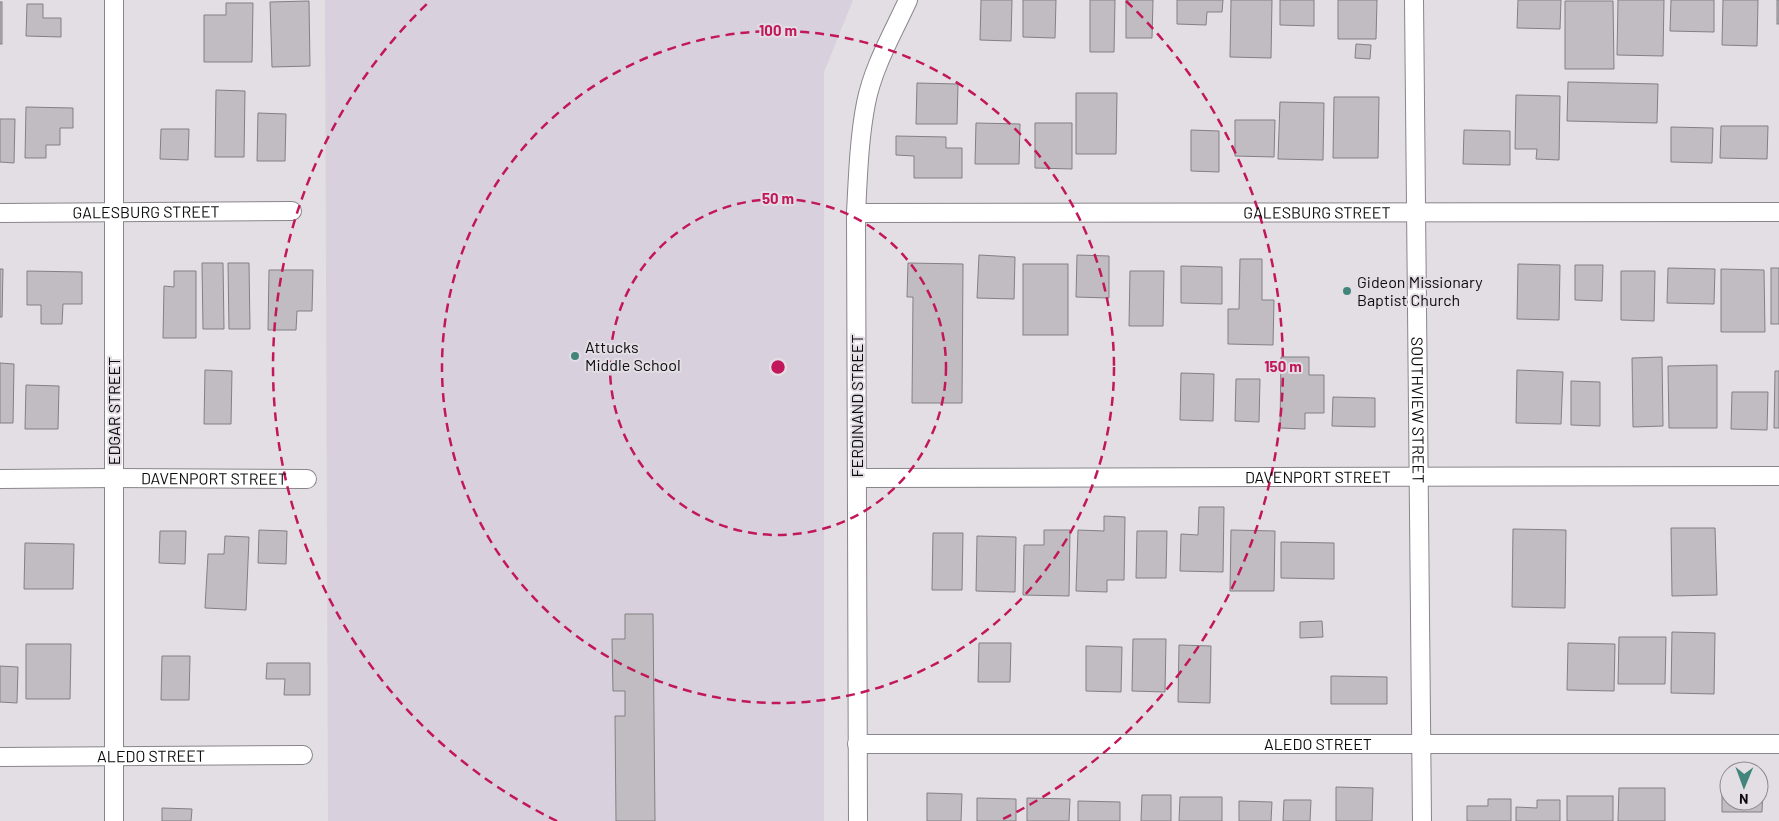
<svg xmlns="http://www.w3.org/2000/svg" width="1779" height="821" viewBox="0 0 1779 821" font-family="Barlow,sans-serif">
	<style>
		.built { fill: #d8d0dc }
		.building { fill: #c0bcc2; stroke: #838085 }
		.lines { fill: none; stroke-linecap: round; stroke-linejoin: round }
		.minor-casing { stroke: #89868b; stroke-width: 20 }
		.minor { stroke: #fff; stroke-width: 18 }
		.ring { fill: none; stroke: #c2185b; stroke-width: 2.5; stroke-dasharray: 9 6 }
		.poi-dot { fill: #42867b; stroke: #e2dee4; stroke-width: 2 }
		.labels { text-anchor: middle; stroke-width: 4; stroke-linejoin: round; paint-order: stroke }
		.street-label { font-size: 16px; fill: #0c0b0d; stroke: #e2dee4 }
		.poi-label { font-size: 16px; fill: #0c0b0d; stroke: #e2dee4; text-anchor: start }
		.centre { fill: #c2185b; stroke: #e2dee4; stroke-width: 2.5 }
		.ring-label { font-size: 15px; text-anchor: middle; font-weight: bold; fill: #c2185b; stroke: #e2dee4; stroke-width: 4; stroke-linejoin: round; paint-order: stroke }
	</style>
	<rect width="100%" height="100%" fill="#e2dee4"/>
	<polygon class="built" points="325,0 853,0 824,72 824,821 328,821"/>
	<g class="building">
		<polygon points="981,0 1012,0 1011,41 980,40"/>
		<polygon points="1023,0 1056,0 1055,38 1023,37"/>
		<polygon points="1090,0 1115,0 1114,52 1090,52"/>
		<polygon points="1126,0 1153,0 1152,38 1126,38"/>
		<polygon points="1177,0 1223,0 1222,12 1207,12 1206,25 1177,24"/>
		<polygon points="1231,0 1272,0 1271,58 1230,57"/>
		<polygon points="1280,0 1314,0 1314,26 1280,25"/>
		<polygon points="1338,0 1377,0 1376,39 1338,39"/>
		<polygon points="1518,0 1561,0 1560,29 1517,28"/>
		<polygon points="1618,0 1664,0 1663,56 1617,55"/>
		<polygon points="1671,0 1714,0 1714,32 1670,31"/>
		<polygon points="1723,0 1758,0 1757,46 1722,45"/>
		<rect x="1777" y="0" width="2" height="24"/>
		<polygon points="309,1 310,66 272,67 270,2"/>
		<polygon points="1565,1 1613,1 1614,69 1565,69"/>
		<rect x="0" y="2" width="2" height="42"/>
		<polygon points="226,3 253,3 252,62 204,62 204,15 226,15"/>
		<polygon points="27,4 43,4 43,18 61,18 61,37 26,36"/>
		<polygon points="1356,44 1371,45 1370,59 1355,58"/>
		<polygon points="1568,82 1658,84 1657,123 1567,121"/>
		<polygon points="917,83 958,84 957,124 916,124"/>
		<polygon points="216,90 245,91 244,157 215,157"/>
		<polygon points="1076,93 1117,93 1116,154 1076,154"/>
		<polygon points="1516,95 1560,96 1559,160 1536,159 1537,149 1515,149"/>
		<polygon points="1334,97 1379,97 1378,158 1333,158"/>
		<polygon points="1280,102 1324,103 1323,160 1278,159"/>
		<polygon points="26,107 73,108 73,128 60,128 60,145 46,145 46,158 25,158"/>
		<polygon points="258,113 286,114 285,161 257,161"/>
		<polygon points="0,119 15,119 14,163 0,162"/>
		<polygon points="1235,120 1275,120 1274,157 1235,156"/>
		<polygon points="976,123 1020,124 1019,164 975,164"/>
		<polygon points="1035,123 1072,123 1072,169 1035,168"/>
		<polygon points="1721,126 1768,126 1767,159 1720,158"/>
		<polygon points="1671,127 1713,128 1712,163 1671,162"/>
		<polygon points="161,129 189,129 188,160 160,159"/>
		<polygon points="1191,130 1219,131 1219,172 1191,171"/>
		<polygon points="1464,130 1510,131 1510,165 1463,164"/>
		<polygon points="896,136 946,137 946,148 962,148 962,178 914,178 914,156 896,155"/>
		<polygon points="979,255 1015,257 1014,299 977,298"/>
		<polygon points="1077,255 1109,256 1109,298 1076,297"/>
		<polygon points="1240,259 1262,259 1262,300 1274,300 1273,345 1228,344 1228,309 1239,309"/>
		<polygon points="202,263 223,263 224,329 203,329"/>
		<polygon points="228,263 249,263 250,329 229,329"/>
		<polygon points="908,263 963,264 962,403 912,403 913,297 907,297"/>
		<rect x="1023" y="264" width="45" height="71"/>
		<polygon points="1518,264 1560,265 1559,320 1517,319"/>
		<polygon points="1575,265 1603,265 1602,301 1575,300"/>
		<polygon points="1181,266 1222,267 1222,304 1181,303"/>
		<polygon points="1668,268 1715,269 1714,304 1667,303"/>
		<rect x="1771" y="268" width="8" height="56"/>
		<polygon points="0,269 3,269 2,317 0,317"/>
		<polygon points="1721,269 1764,270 1765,332 1721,332"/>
		<polygon points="269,270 313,270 312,311 297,311 296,330 268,330"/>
		<polygon points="27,271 82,272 82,304 63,304 62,324 41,324 41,305 27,305"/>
		<polygon points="174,271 196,271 196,338 163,338 164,286 174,287"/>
		<polygon points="1130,271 1164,271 1163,326 1129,326"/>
		<polygon points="1621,271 1655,271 1654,321 1621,320"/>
		<polygon points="1281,357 1309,357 1309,375 1324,375 1324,413 1305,413 1305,429 1280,428"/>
		<polygon points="1662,357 1663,426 1633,427 1632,358"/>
		<polygon points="0,363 14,364 13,423 0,423"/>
		<polygon points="1717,365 1717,428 1669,428 1668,366"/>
		<polygon points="205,370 232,371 231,424 204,424"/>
		<polygon points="1517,370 1563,372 1561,424 1516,423"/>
		<polygon points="1775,371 1779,371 1779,428 1774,428"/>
		<polygon points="1181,373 1214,374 1213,421 1180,420"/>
		<polygon points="1236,379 1260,379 1259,422 1235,421"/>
		<polygon points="1571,381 1600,382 1600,426 1571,425"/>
		<polygon points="26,385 59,386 58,429 25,429"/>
		<polygon points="1732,392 1768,392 1767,430 1731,429"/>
		<polygon points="1333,397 1375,398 1375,427 1332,426"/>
		<polygon points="1199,507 1224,507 1223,572 1180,571 1181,534 1198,535"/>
		<polygon points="1104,516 1125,517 1124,580 1107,580 1107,592 1076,591 1078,530 1104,531"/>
		<polygon points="1671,528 1715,528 1717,595 1672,596"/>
		<polygon points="1513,529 1566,530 1565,608 1512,607"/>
		<polygon points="259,530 287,531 286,564 258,563"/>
		<polygon points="1044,530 1070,530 1069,596 1023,595 1024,545 1044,545"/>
		<polygon points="1231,530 1275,531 1274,591 1230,591"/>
		<polygon points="160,531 186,531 185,564 159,563"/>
		<polygon points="1137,531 1167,531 1166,578 1136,578"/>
		<polygon points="933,533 963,533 962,590 932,590"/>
		<polygon points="225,536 249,537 246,610 205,608 208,554 224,554"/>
		<polygon points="977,536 1016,537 1015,592 976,591"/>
		<polygon points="1281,542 1334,543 1334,579 1281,578"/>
		<polygon points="25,543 74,544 73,589 24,589"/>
		<polygon points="625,614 653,614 655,821 616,821 615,716 625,716 625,691 613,691 612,639 625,639"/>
		<polygon points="1322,621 1323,637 1300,638 1300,622"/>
		<polygon points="1672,632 1715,633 1714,694 1671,693"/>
		<polygon points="1619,637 1666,637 1665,684 1618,684"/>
		<polygon points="1133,639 1166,639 1165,692 1132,691"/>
		<polygon points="979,643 1011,643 1010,682 978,682"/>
		<polygon points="1568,643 1615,644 1614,691 1567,690"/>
		<polygon points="26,644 71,644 70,699 26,699"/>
		<polygon points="1179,645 1211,646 1210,703 1178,702"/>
		<polygon points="1086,646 1122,647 1121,692 1086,691"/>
		<polygon points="162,656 190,656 189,700 161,700"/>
		<polygon points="267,663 310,663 310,695 284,695 285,679 266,679"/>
		<polygon points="0,666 18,667 17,703 0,702"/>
		<polygon points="1331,676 1387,677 1387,704 1331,704"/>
		<polygon points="1336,787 1373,788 1372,821 1336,821"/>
		<polygon points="1619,788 1665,788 1665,821 1618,821"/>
		<polygon points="1722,788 1729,788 1729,801 1759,801 1759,789 1763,789 1762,812 1722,812"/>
		<polygon points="927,793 962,794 961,821 927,821"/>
		<polygon points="1142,795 1171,795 1171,821 1141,821"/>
		<rect x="1567" y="796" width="46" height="25"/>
		<polygon points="1180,797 1222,797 1222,821 1179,821"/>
		<polygon points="977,798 1016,799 1016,821 977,821"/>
		<polygon points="1027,798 1070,799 1069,821 1027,821"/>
		<polygon points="1488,799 1511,799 1511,821 1467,821 1467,806 1488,806"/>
		<polygon points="1284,800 1311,800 1310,821 1283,821"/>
		<polygon points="1537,800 1560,800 1560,821 1516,821 1516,807 1537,808"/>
		<polygon points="1078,801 1120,802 1120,821 1078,821"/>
		<polygon points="1239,801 1272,802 1271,821 1239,821"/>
		<polygon points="162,808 192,809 191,821 162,821"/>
	</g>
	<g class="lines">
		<g class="minor-casing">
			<g id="minor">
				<path id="s1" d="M 1414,0 L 1422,821"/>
				<path id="s2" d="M 0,213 L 292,211"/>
				<path id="s3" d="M 856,213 L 1779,212"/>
				<path id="s4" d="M 857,478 L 1779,476"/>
				<path id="s5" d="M 0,479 L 114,478 L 307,479"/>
				<path id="s6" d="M 857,744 L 1779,744"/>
				<path id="s7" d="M 0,757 L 303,755"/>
				<polyline points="114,821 114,0"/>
				<path d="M 858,821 L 856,213 C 858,176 859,139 866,103 C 873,67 893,33 908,0"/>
			</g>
		</g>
		<use href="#minor" class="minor"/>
	</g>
	<g class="ring">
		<circle cx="778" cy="367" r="168"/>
		<circle cx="778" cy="367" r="336"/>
		<path d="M557 821A505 505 0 0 1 430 1M1126 1A505 505 0 0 1 999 821"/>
	</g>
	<g class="poi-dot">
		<circle cx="1347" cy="291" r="5"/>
		<circle cx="575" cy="356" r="5"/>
	</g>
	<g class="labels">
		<g class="street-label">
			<text dy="6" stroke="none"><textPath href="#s2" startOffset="146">GALESBURG STREET</textPath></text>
			<text dy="6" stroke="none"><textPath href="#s3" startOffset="461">GALESBURG STREET</textPath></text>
			<text transform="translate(857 406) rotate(-90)" y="6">FERDINAND STREET</text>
			<text transform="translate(114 411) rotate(-90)" y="6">EDGAR STREET</text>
			<text dy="6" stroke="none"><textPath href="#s1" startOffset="410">SOUTHVIEW STREET</textPath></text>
			<text dy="6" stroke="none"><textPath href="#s4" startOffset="461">DAVENPORT STREET</textPath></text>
			<text dy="6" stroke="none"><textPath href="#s5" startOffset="214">DAVENPORT STREET</textPath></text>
			<text dy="6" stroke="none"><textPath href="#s6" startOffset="461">ALEDO STREET</textPath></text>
			<text dy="6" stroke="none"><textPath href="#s7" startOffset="151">ALEDO STREET</textPath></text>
		</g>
		<g class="poi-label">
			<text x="1357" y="288">Gideon Missionary<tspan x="1357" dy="18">Baptist Church</tspan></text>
			<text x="585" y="353">Attucks<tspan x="585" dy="18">Middle School</tspan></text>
		</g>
	</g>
	<circle cx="778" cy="367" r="8" class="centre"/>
	<g class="ring-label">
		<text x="778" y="36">100 m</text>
		<text x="778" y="204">50 m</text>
		<text x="1283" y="372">150 m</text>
	</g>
	<g transform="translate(1744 786) rotate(181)"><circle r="24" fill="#e2dee4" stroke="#8c8a8e"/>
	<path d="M0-4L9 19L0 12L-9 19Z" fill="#42867b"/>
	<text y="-8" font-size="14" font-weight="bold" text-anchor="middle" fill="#0c0b0d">N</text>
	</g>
</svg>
